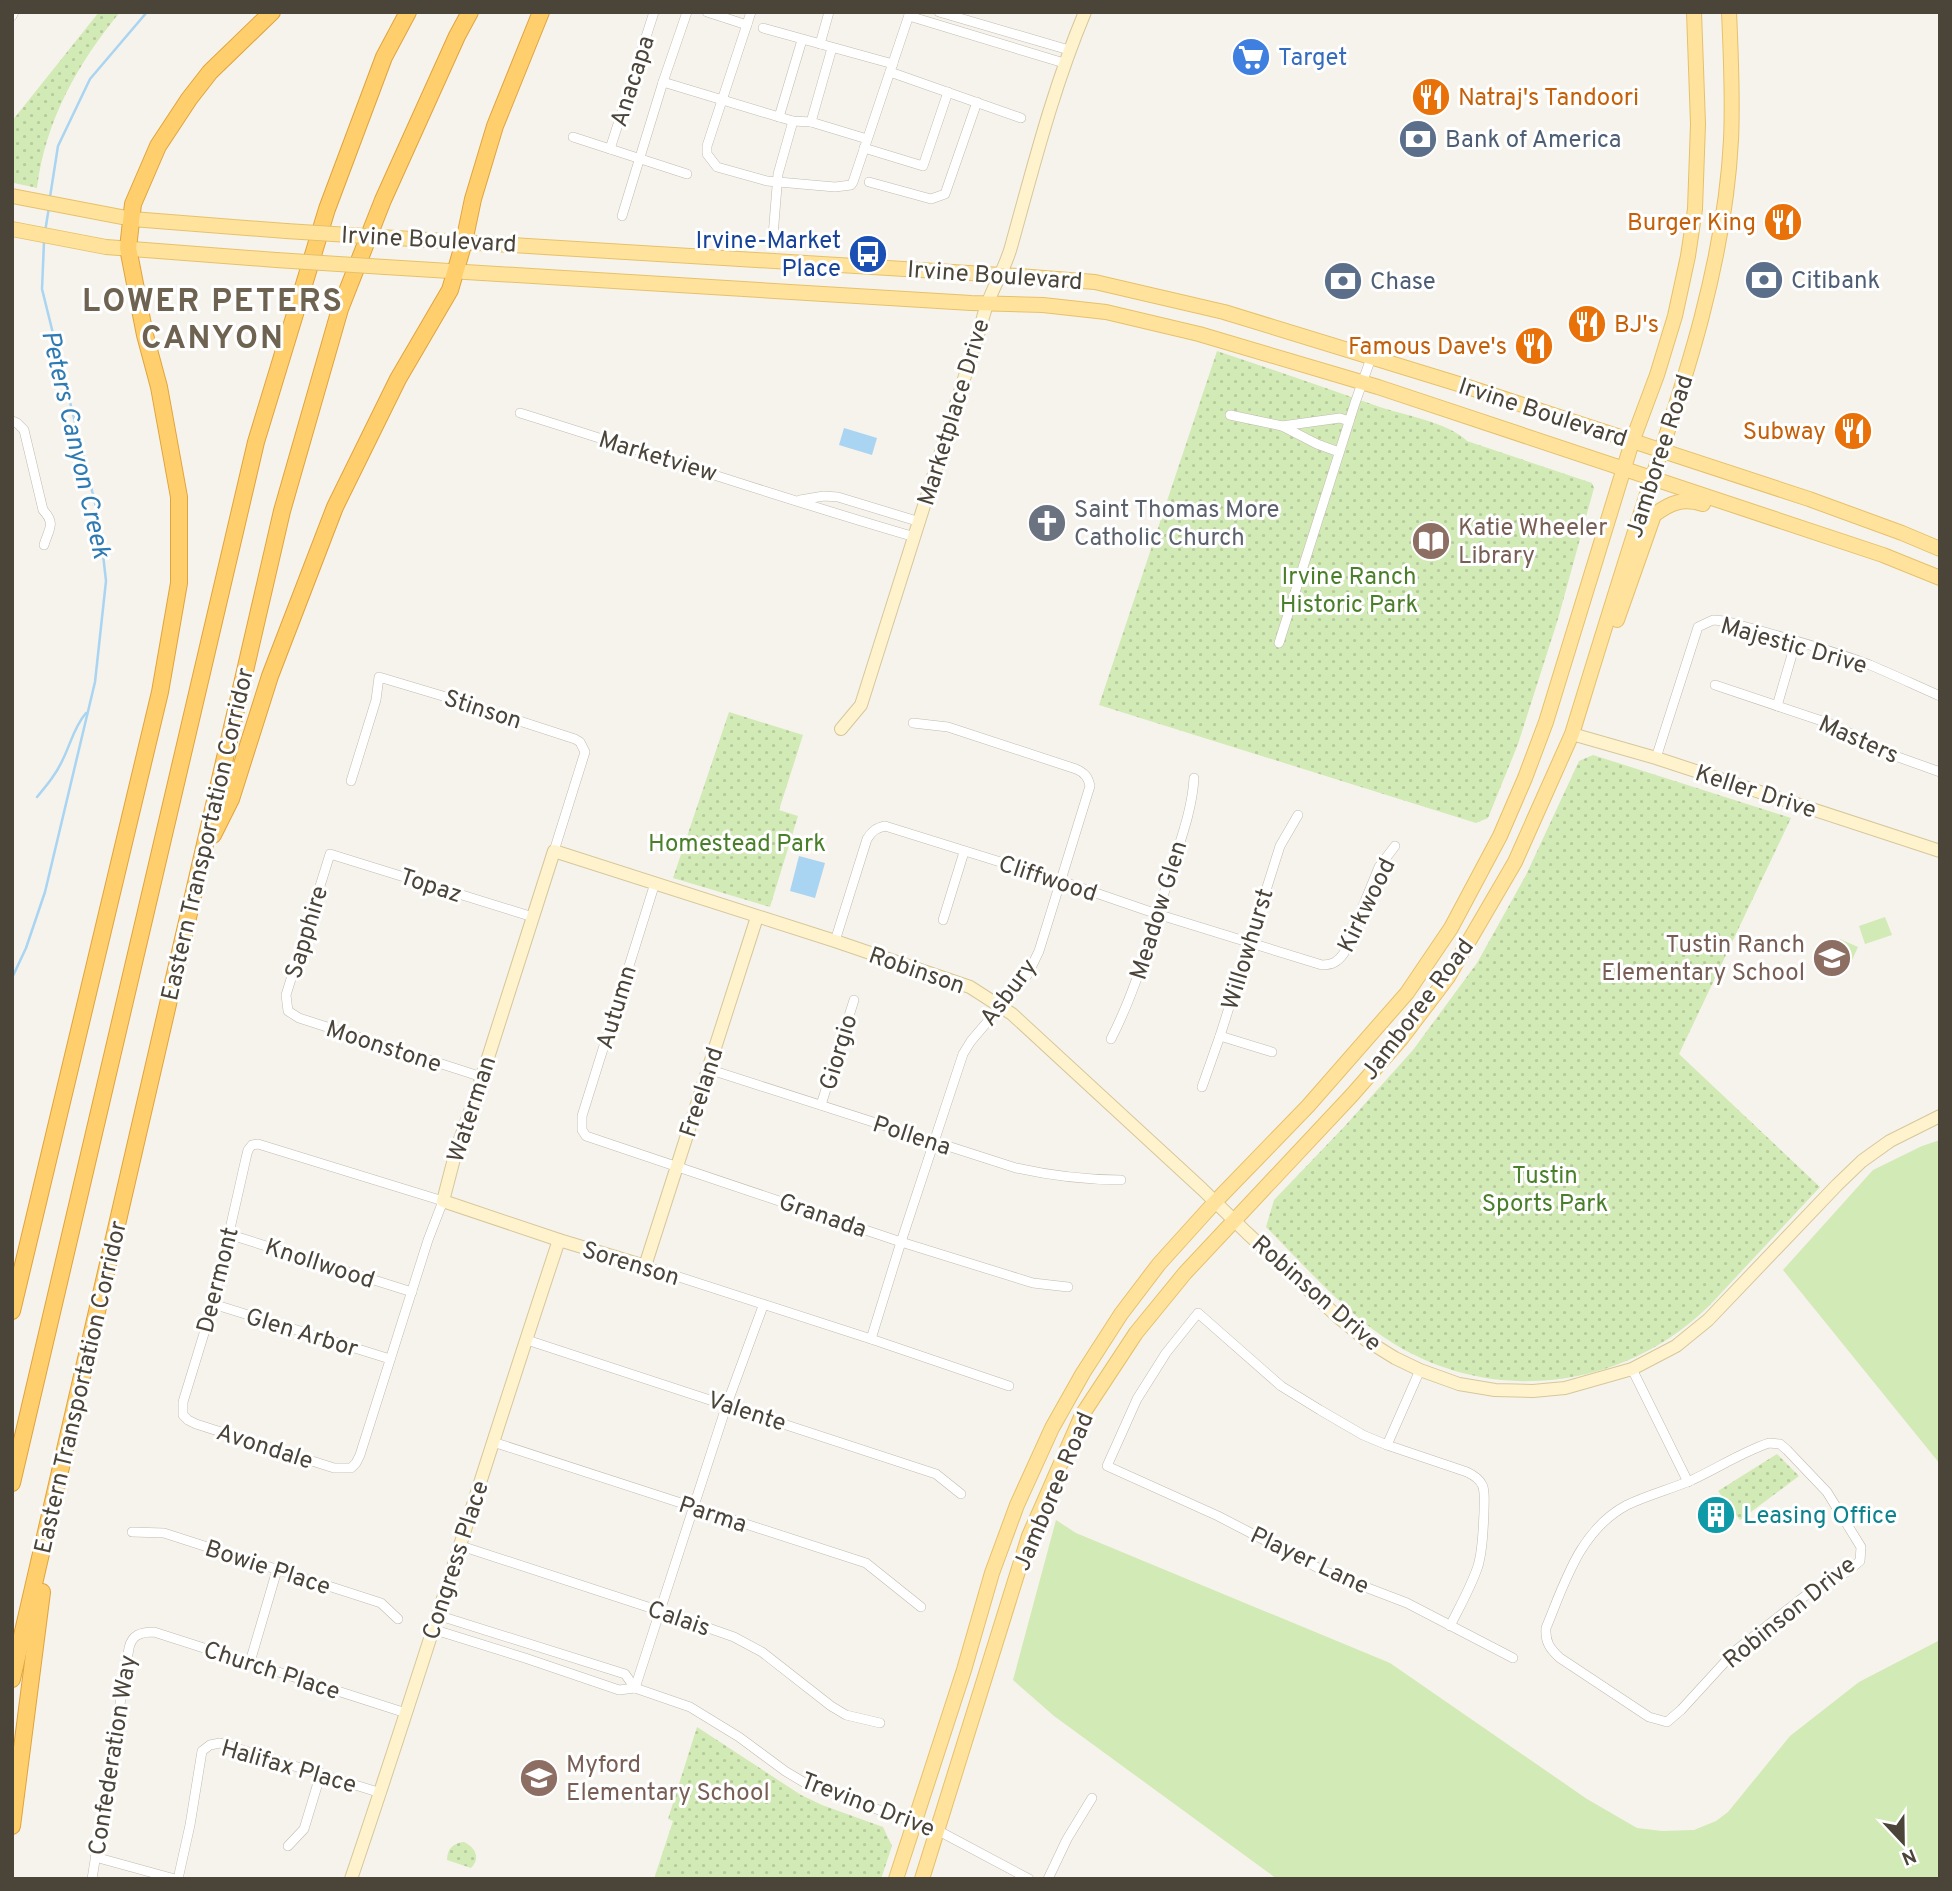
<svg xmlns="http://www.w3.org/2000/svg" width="1952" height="1891" viewBox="0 0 1952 1891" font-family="Overpass,sans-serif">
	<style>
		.grass { fill: #d2eab5 }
		.park { fill: url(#park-dots) }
		.water { fill: #a9d4f2 }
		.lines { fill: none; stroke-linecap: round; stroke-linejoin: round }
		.stream { stroke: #a9d4f2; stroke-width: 2.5 }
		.street-casing { stroke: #c2bbae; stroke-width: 10 }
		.secondary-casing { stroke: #d6c79b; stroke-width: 14 }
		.primary-casing { stroke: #e6c16a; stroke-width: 16 }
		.highway-casing { stroke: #e0a43c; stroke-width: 18 }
		.street { stroke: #fff; stroke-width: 9 }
		.secondary { stroke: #fff3cd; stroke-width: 12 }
		.primary { stroke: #ffe39c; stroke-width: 14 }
		.highway { stroke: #ffcf6e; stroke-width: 16 }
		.primary-bridge-casing { stroke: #e6c16a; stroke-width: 16; stroke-linecap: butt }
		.primary-bridge { stroke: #ffe39c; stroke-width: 14 }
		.labels { text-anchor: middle; stroke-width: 6; stroke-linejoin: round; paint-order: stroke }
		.shop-label { font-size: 24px; fill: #366cbe; stroke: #fff; text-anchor: start }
		.street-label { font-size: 24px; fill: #4b4439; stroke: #fff }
		.food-label { font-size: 24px; fill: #c56008; stroke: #fff; text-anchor: end }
		.service-label { font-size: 24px; fill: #4e5e75; stroke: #fff; text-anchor: start }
		.transit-label { font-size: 24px; fill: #164399; stroke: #fff; text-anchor: end }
		.worship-label { font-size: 24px; fill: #5b616d; stroke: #fff; text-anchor: start }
		.education-label { font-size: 24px; fill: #785e54; stroke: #fff; text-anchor: start }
		.park-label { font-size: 24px; fill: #4a7f2a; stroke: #fff }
		.culture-label { font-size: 24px; fill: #0d838f; stroke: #fff; text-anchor: start }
		.water-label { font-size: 26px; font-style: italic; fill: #2e7ab2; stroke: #fff }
		.district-label { font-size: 32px; font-weight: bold; letter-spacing: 2px; fill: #6e6250; stroke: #fff }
	</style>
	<defs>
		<pattern id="park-dots" width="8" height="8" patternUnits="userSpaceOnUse" patternTransform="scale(1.75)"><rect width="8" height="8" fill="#d2eab5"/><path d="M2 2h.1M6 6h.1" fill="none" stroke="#b6ca9c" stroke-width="1.8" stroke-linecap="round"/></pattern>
	</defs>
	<rect width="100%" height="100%" fill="#f6f3ec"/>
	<g class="grass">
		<polygon points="1885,917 1892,935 1865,944 1859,926"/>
		<polygon points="1840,939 1858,947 1846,973 1828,964"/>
		<polygon points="1940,1140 1940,1464 1783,1270 1873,1170 1922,1146"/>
		<polygon points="1056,1520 1076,1533 1390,1663 1587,1799 1637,1828 1662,1831 1694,1830 1716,1821 1728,1812 1790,1736 1859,1682 1940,1640 1940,1879 1277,1879 1054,1716 1013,1680"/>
	</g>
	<g class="park">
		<path d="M 99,12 L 120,12 C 78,63 45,121 37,188 L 14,183 L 12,180 L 12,121 Z"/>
		<path d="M 1217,351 C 1271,369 1324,387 1377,406 C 1402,415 1448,422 1467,441 L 1592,483 L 1594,488 L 1558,619 L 1518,744 L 1488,818 L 1476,823 L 1099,705 Z"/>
		<polygon points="729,712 803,735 779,810 798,816 770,907 673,878"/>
		<path d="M 1593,755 L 1791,818 L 1679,1054 L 1820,1187 L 1710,1305 C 1626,1388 1498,1406 1396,1345 C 1350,1318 1304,1265 1266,1227 L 1274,1200 L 1344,1127 L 1413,1050 L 1477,963 L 1526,875 L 1579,761 Z"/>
		<polygon points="1777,1454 1799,1476 1740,1520 1718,1491"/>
		<polygon points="697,1727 801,1795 822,1805 883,1827 892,1846 881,1879 654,1879 673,1821 668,1819"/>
		<path d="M 464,1842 C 475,1847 481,1858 471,1868 L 447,1860 C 447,1849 453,1843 464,1842 Z"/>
	</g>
	<g class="water">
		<polygon points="844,428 877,438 872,455 839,445"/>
		<polygon points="799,856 825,863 815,898 790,891"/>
	</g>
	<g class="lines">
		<g class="stream">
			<polyline points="50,197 58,146 90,79 147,12"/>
			<polyline points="45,232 49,207"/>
			<path d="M 37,797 C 47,785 57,773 63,759 C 71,743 74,727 86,713"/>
			<polyline points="12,978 26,948 45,892 95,682 106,581 99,519 42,289 44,242"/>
		</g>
		<g class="street-casing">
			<g id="street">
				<polyline points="707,12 747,25"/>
				<polyline points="751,12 707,146 707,154 717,167 767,181 835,187 851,185 853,182 910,12"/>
				<polyline points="939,12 1069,50"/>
				<polyline points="12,16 14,12"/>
				<polyline points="909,16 1064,63"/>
				<polyline points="763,28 893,64"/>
				<polyline points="820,44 829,12"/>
				<polyline points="890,72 1021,118"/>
				<polyline points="663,82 779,117 793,121 811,122 867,139"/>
				<polyline points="779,117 802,40"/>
				<polyline points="811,122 832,48"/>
				<polyline points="573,137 687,174"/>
				<polyline points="864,148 923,166 948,92"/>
				<polyline points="610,149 654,12"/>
				<polyline points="869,182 931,199 945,194 977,102"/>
				<polyline points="622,216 663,82 687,12"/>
				<polyline points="773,236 778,174 793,121"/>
				<path d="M 520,413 C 652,454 783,499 915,537"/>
				<polyline points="1230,415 1282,426 1317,444 1339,452"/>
				<path d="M 12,421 L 17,423 L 24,430 L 43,510 C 56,524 49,528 44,545"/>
				<polyline points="1282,426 1340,418 1349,421"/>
				<polyline points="800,500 824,496 838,497 920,522"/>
				<polyline points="1279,643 1355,403 1371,358"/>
				<polyline points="1715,685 1831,724 1898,757 1940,772"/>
				<polyline points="1777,706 1796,641"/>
				<path d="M 1656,758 L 1698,627 L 1713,620 L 1725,621 C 1774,635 1823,647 1870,665 C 1894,675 1917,686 1940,696"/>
				<polyline points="351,781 376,700 379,677 446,697 575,739 580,742 585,752 554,851"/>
				<polyline points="655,883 582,1116 582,1130 586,1136 901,1242 1033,1283 1068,1287"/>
				<polyline points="943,920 964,852"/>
				<path d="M 835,941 L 867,839 C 872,831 876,828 885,826 L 1061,881 L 1157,914 L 1322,965 C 1332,965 1338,962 1344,953 L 1379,867 L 1395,846"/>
				<polyline points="1220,1036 1272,1052"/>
				<path d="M 1111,1039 C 1137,988 1152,932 1169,877 C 1179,844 1192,812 1194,778"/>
				<path d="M 708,1069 L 1016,1168 C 1052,1176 1083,1180 1121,1180"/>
				<polyline points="482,1077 299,1018 288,1011 286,995 330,854 533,917"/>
				<polyline points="1202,1087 1220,1036 1280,846 1298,815"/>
				<polyline points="821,1105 854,1000"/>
				<polygon points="258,1144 443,1201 428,1240 360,1455 356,1463 351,1468 334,1468 196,1424 188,1420 183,1415 183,1402 213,1304 246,1158 248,1150 252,1145"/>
				<polyline points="228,1234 412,1292"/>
				<polyline points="645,1266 871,1339 1009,1386"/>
				<polyline points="213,1304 390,1359"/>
				<path d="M 871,1339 L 901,1242 L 963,1054 L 971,1041 L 1028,974 L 1039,951 L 1090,786 C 1088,777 1085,773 1076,769 L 948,727 L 913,723"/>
				<polyline points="527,1340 936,1474 961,1494"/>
				<polyline points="1632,1369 1688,1482"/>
				<polyline points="493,1442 866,1563 921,1607"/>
				<path d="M 1769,1443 L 1780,1444 L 1787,1450 L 1827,1492 L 1861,1547 L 1860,1561 L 1848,1571 L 1805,1596 L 1735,1651 L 1681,1710 L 1667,1722 L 1649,1717 L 1560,1658 C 1550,1649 1545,1642 1546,1628 C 1565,1582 1580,1530 1627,1505 C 1648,1495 1671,1489 1692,1480 C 1718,1468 1742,1452 1769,1443 Z"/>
				<polyline points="1387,1445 1420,1370"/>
				<polyline points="132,1532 164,1533 381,1603 398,1619"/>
				<polyline points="461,1546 660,1611 734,1637 762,1652 831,1706 846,1715 880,1723"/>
				<polyline points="437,1615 625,1674 635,1688"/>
				<path d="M 1450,1626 C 1460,1606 1471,1587 1478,1566 C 1483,1549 1483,1531 1484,1512 C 1484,1492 1488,1482 1467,1472 L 1387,1445 L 1363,1435 L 1320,1410 L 1281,1386 L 1198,1313 L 1166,1353 L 1137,1399 L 1107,1466 L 1218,1516 L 1326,1572 L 1407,1603 L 1513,1658"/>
				<polyline points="432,1629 525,1658 619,1690 635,1688 690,1707 739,1737 785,1771 805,1783 827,1792 937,1830 1029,1879"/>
				<polyline points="250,1662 277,1570"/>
				<polyline points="635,1688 727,1404 763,1306"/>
				<polyline points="288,1846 304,1829 321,1773"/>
				<polyline points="95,1857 175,1879"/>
				<path d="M 92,1879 L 129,1648 C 132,1635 140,1632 154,1632 L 406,1713"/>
				<polyline points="178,1879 190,1825 202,1751 210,1745 220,1743 381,1793"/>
				<polyline points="1048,1879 1067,1839 1092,1798"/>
			</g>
		</g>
		<g class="secondary-casing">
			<g id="secondary">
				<path d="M 841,729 L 861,705 L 982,322 C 987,295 1004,273 1011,247 C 1033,168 1053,88 1085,12"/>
				<polyline points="1572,734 1656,758 1940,851"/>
				<polyline points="757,917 645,1266 559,1240 443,1201 456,1151 479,1086 554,851 835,941 970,987 1012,1014 1202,1189 1247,1233 1338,1317 1366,1340 1395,1358 1420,1370 1459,1384 1495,1390 1533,1391 1565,1388 1632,1369 1676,1346 1708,1320 1837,1185 1862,1161 1890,1141 1940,1116"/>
				<path d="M 351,1879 C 423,1667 488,1453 559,1240"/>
			</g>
		</g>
		<g class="primary-casing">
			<g id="primary">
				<polyline points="12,196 132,219 286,231"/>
				<polyline points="12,229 106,247 276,260"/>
				<polyline points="396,238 1019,276 1095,282 1224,312 1465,386 1809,499 1902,533 1940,549"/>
				<polyline points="385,267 971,303 1043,305 1106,312 1199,334 1378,387 1883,555 1940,578"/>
				<path d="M 1617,620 L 1654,515 C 1671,502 1683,498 1703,504"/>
				<polyline points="896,1879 964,1670 992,1573 1017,1505 1052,1428 1083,1373 1121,1314 1159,1264 1215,1202 1308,1106 1407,993 1451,928 1500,836 1525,778 1546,722 1632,442 1657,375 1675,316 1688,256 1695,209 1698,124 1694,12"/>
				<path d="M 922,1879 L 1029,1536 L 1082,1415 L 1136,1333 L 1185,1273 L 1352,1095 L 1401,1039 L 1448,977 L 1515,862 L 1572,734 C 1597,653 1622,571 1648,491 C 1686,377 1725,260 1731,140 C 1733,97 1731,55 1729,12"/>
			</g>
		</g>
		<g class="highway-casing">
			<g id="highway">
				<polyline points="213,835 231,799 270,676 335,507 398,379 450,290 464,242 473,199 495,126 541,12"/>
				<polyline points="12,1311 160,692 179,583 179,497 159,387 145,335 128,248 133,204 158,146 189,99 210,72 272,12"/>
				<polyline points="12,1483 256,442 327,209 384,57 408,12"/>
				<polyline points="12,1679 282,511 340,309 383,200 457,36 470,12"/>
				<polyline points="12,1826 42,1592"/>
			</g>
		</g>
		<use href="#street" class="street"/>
		<use href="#secondary" class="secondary"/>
		<use href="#primary" class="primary"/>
		<use href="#highway" class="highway"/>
		<g class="primary-bridge-casing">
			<g id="primary-bridge">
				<polyline points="286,231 396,238"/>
				<polyline points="276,260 385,267"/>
			</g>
		</g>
		<use href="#primary-bridge" class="primary-bridge"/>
	</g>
	<defs>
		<g id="supermarket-disc" transform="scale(2.0125)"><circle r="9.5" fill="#3f7fe0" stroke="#fff"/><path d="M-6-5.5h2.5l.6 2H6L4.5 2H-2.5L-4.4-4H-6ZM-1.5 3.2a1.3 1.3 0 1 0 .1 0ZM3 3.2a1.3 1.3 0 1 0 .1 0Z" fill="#fff"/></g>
		<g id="restaurant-disc" transform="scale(2.0125)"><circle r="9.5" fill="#e8710a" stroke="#fff"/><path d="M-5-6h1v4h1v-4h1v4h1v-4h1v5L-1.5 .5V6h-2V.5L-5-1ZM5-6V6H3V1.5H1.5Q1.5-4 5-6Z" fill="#fff"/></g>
		<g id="bank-disc" transform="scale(2.0125)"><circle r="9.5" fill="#5c6f8a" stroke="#fff"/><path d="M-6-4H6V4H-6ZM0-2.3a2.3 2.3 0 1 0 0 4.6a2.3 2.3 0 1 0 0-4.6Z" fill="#fff"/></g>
		<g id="bus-disc" transform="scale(2.0125)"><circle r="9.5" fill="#1a4fb4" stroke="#fff"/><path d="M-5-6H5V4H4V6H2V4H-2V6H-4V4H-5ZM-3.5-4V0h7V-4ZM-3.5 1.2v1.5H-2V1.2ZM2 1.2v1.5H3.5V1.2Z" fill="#fff"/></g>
		<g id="church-disc" transform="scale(2.0125)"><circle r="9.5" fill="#6b7280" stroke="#fff"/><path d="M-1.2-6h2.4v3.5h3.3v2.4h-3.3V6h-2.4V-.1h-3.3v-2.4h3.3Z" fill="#fff"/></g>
		<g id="library-disc" transform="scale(2.0125)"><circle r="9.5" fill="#8d6e63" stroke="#fff"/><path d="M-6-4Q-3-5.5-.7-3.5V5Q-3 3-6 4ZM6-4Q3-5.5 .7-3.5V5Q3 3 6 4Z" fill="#fff"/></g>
		<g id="school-disc" transform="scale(2.0125)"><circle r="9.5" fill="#8d6e63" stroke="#fff"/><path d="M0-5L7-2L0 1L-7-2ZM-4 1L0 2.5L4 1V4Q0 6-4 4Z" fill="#fff"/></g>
		<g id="building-disc" transform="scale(2.0125)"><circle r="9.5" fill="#0f9aa8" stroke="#fff"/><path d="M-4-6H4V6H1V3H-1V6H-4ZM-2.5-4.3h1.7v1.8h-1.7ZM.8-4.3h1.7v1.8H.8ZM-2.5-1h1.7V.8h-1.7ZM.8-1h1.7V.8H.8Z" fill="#fff"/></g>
	</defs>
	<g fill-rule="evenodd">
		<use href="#supermarket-disc" x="1251" y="57"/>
		<use href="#restaurant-disc" x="1431" y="97"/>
		<use href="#bank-disc" x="1418" y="139"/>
		<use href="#restaurant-disc" x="1783" y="222"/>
		<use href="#bus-disc" x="868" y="254"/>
		<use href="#bank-disc" x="1764" y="280"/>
		<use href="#bank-disc" x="1343" y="281"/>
		<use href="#restaurant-disc" x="1587" y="324"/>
		<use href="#restaurant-disc" x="1534" y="346"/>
		<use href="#restaurant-disc" x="1853" y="431"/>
		<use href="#church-disc" x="1047" y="523"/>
		<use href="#library-disc" x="1431" y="541"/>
		<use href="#school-disc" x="1832" y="958"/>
		<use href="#building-disc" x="1716" y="1515"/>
		<use href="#school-disc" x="539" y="1778"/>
	</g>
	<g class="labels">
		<g class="shop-label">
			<text x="1278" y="65">Target</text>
		</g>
		<g class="street-label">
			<text transform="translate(632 81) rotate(-72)" y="8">Anacapa</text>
			<text transform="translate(429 239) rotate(3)" y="8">Irvine Boulevard</text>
			<text transform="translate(995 275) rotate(4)" y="8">Irvine Boulevard</text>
			<text transform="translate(953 412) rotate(-73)" y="8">Marketplace Drive</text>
			<text transform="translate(1543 412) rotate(18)" y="8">Irvine Boulevard</text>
			<text transform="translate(658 456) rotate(17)" y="8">Marketview</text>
			<text transform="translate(1659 456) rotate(-72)" y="8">Jamboree Road</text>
			<text transform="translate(1794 645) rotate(16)" y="8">Majestic Drive</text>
			<text transform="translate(483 709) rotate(18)" y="8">Stinson</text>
			<text transform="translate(1859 739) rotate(24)" y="8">Masters</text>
			<text transform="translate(1756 791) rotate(18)" y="8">Keller Drive</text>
			<text transform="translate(207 834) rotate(-77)" y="8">Eastern Transportation Corridor</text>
			<text transform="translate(1048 878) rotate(18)" y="8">Cliffwood</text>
			<text transform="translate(431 885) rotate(18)" y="8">Topaz</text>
			<text transform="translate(1366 905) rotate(-64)" y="8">Kirkwood</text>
			<text transform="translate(1158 910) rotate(-73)" y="8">Meadow Glen</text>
			<text transform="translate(306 932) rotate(-73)" y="8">Sapphire</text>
			<text transform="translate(1247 949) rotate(-73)" y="8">Willowhurst</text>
			<text transform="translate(917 970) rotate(19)" y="8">Robinson</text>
			<text transform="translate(1008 992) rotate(-53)" y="8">Asbury</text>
			<text transform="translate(616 1007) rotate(-73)" y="8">Autumn</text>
			<text transform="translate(1417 1009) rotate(-53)" y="8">Jamboree Road</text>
			<text transform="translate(384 1046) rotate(18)" y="8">Moonstone</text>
			<text transform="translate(838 1052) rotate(-73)" y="8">Giorgio</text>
			<text transform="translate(701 1092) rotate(-72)" y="8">Freeland</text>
			<text transform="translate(471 1109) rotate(-72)" y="8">Waterman</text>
			<text transform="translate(912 1135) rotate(18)" y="8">Pollena</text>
			<text transform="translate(823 1215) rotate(19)" y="8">Granada</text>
			<text transform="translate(320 1263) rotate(18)" y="8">Knollwood</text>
			<text transform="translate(631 1263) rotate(17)" y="8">Sorenson</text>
			<text transform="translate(217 1280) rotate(-76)" y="8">Deermont</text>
			<text transform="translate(1317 1293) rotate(41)" y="8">Robinson Drive</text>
			<text transform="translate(302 1332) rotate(17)" y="8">Glen Arbor</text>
			<text transform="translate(80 1387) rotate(-77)" y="8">Eastern Transportation Corridor</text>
			<text transform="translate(747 1411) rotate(18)" y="8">Valente</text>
			<text transform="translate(265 1446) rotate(18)" y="8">Avondale</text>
			<text transform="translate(1053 1491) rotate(-67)" y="8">Jamboree Road</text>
			<text transform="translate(713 1514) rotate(18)" y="8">Parma</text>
			<text transform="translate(455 1560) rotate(-72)" y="8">Congress Place</text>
			<text transform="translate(1310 1560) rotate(25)" y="8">Player Lane</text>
			<text transform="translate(268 1567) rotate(18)" y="8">Bowie Place</text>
			<text transform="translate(1789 1612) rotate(-39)" y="8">Robinson Drive</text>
			<text transform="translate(679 1618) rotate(19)" y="8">Calais</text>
			<text transform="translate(272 1670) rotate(18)" y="8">Church Place</text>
			<text transform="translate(112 1755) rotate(-81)" y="8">Confederation Way</text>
			<text transform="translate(289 1766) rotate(16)" y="8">Halifax Place</text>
			<text transform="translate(868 1804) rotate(21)" y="8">Trevino Drive</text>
		</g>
		<g class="food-label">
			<text x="1458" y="105" text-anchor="start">Natraj's Tandoori</text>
			<text x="1756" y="230">Burger King</text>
			<text x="1614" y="332" text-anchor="start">BJ's</text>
			<text x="1507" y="354">Famous Dave's</text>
			<text x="1826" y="439">Subway</text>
		</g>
		<g class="service-label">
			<text x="1445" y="147">Bank of America</text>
			<text x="1791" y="288">Citibank</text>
			<text x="1370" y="289">Chase</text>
		</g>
		<g class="transit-label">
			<text x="841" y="248">Irvine-Market<tspan x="841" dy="28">Place</tspan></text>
		</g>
		<g class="worship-label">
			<text x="1074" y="517">Saint Thomas More<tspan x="1074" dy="28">Catholic Church</tspan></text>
		</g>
		<g class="education-label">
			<text x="1458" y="535">Katie Wheeler<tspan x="1458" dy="28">Library</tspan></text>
			<text x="1805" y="952" text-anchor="end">Tustin Ranch<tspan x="1805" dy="28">Elementary School</tspan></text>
			<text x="566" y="1772">Myford<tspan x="566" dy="28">Elementary School</tspan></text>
		</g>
		<g class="park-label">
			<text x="1349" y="584">Irvine Ranch<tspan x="1349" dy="28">Historic Park</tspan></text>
			<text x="737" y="851">Homestead Park</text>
			<text x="1545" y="1183">Tustin<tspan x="1545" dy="28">Sports Park</tspan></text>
		</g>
		<g class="culture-label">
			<text x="1743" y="1523">Leasing Office</text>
		</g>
		<g class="water-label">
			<text transform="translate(77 444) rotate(77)" y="9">Peters Canyon Creek</text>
		</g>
		<g class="district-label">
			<text x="213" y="311">LOWER PETERS<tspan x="213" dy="37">CANYON</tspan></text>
		</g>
	</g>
	<rect width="1952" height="1891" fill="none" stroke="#4b4439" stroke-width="28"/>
	<g transform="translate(1903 1842) rotate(158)" stroke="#ffffff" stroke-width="5" paint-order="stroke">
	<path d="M0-5L12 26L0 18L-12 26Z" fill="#4b4439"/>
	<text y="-10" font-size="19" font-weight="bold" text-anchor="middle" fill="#4b4439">N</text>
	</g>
</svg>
